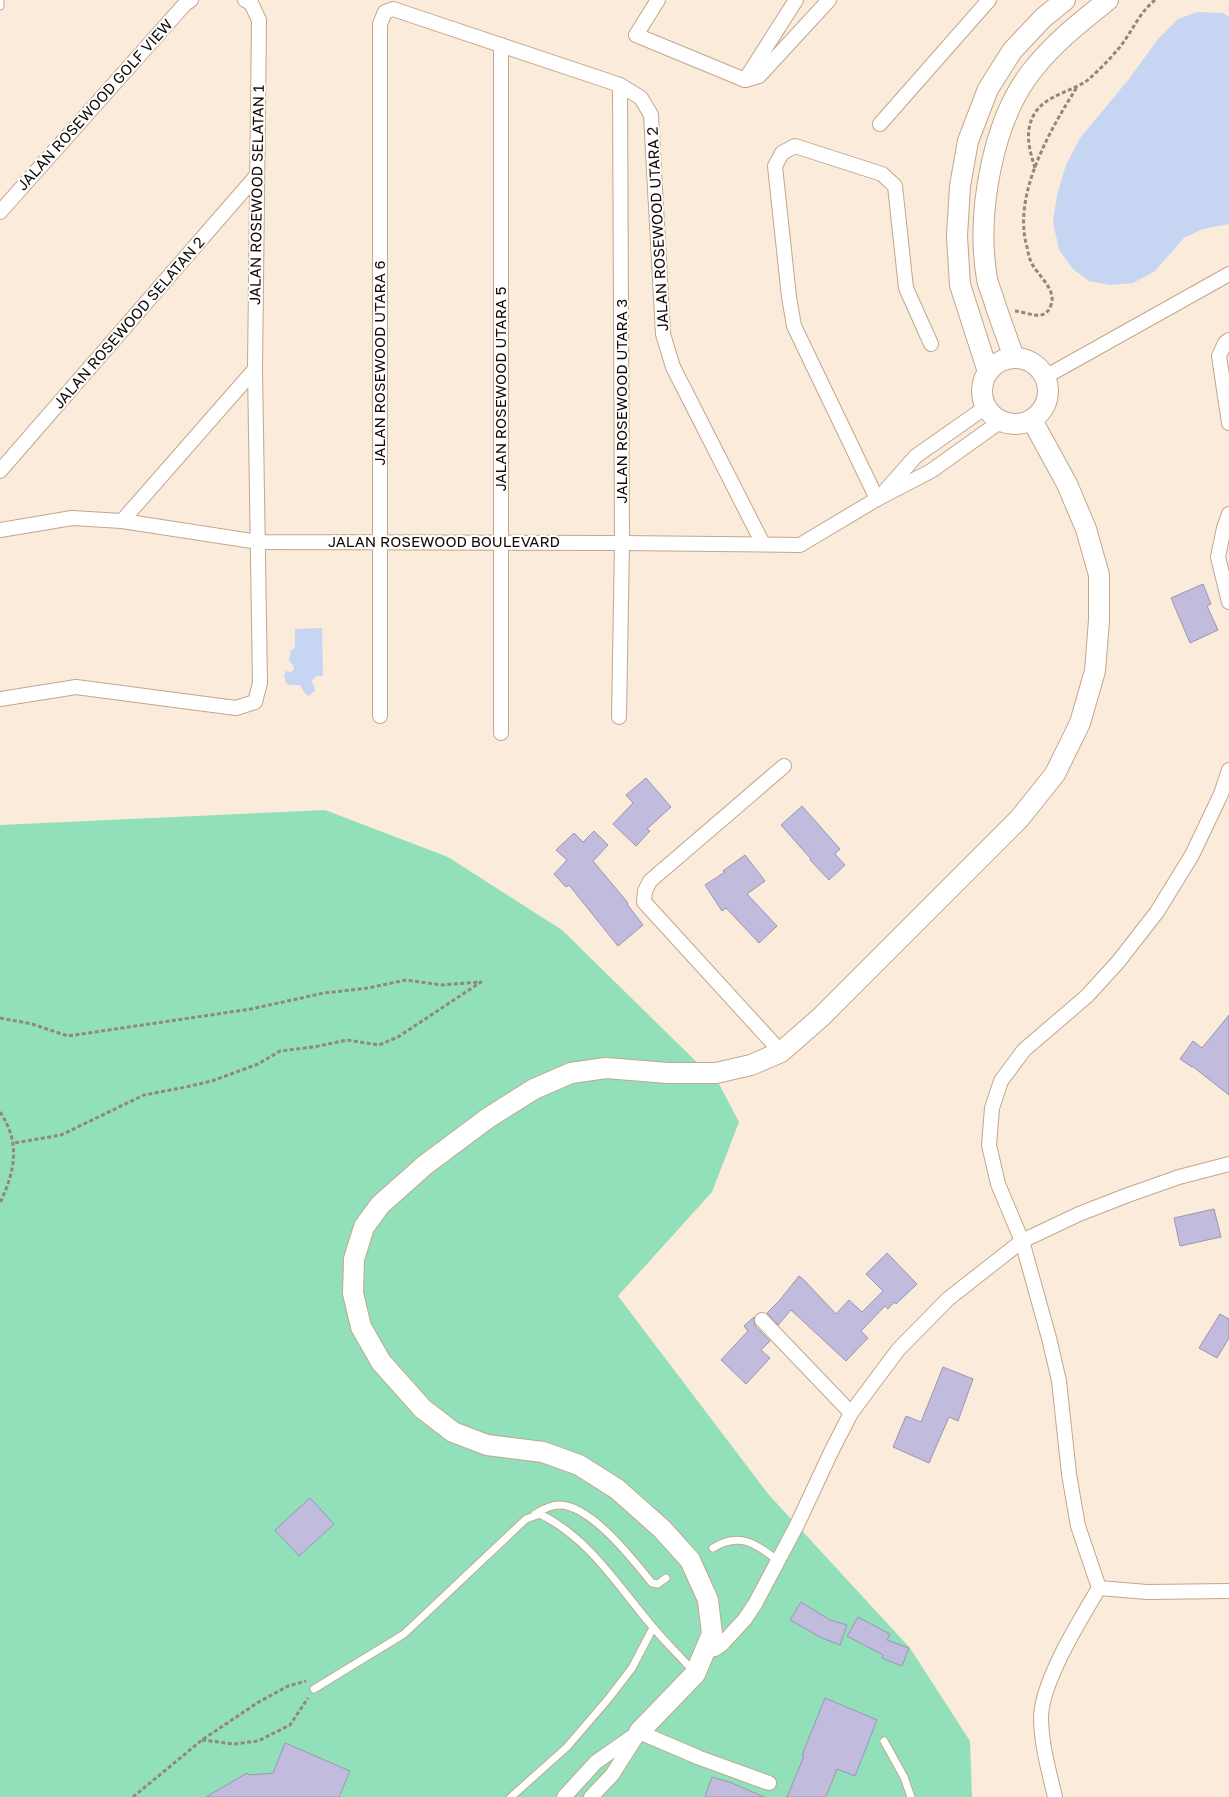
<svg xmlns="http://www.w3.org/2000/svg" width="1229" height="1797" viewBox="0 0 1229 1797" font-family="'Golos Text',sans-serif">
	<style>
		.green { fill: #91e0ba }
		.water { fill: #c6d6f2 }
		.building { fill: #c1bbdd; stroke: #9b95b5 }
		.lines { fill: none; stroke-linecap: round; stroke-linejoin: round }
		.lane-casing { stroke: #c1a78d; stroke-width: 9 }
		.street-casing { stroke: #c1a78d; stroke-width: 16 }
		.secondary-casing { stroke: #c1a78d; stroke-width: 22 }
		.path { stroke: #93867a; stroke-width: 3; stroke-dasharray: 4 2.5; stroke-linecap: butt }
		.lane { stroke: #fff; stroke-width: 7 }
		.street { stroke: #fff; stroke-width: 14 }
		.secondary { stroke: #fff; stroke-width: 20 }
		.labels { text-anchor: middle; stroke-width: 4; stroke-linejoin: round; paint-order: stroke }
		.street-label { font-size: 15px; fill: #130a03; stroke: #fff }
	</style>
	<rect width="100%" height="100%" fill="#fbebda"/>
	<polygon class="green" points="325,810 448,857 562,930 719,1084 739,1122 712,1192 618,1296 769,1495 910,1648 970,1741 972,1797 0,1797 0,825"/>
	<g class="water">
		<polygon points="1197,12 1223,13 1229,17 1229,224 1203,229 1184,238 1155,271 1133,283 1109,285 1089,281 1073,269 1059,250 1053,222 1057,195 1066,165 1080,138 1129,79 1158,39 1178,19"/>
		<polygon points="322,628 323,676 317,676 311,681 314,686 315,691 308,696 304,692 300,685 290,685 286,683 284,675 286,671 291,672 294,669 293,665 289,661 291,650 295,648 295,629"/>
	</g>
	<g class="building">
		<polygon points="1203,584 1211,604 1207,606 1218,630 1190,643 1171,598"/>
		<polygon points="646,778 671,807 647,829 650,831 636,846 613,824 633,803 626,795"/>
		<polygon points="802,806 840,849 835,854 845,865 829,880 810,860 811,859 781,825"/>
		<polygon points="594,831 608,845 593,861 628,903 627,904 643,925 618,946 569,885 566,887 554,874 567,860 556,850 574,833 583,842"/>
		<polygon points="745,855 765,881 747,894 777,926 759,943 726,908 722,911 705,885 725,872 723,871"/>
		<polygon points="1229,1015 1229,1095 1192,1066 1192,1067 1180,1059 1193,1041 1202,1048"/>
		<polygon points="1214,1209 1221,1237 1180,1246 1174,1218"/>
		<polygon points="887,1253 917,1284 896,1304 894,1302 888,1309 885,1306 861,1331 868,1338 846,1361 791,1310 778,1325 767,1313 779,1301 799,1276 803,1279 836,1314 849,1300 862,1312 883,1291 866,1274"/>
		<polygon points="1220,1314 1229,1319 1229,1338 1217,1358 1199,1348"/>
		<polygon points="754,1317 755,1326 770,1341 761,1350 770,1358 746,1384 721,1360 748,1331 744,1326"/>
		<polygon points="943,1367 973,1379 958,1421 949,1417 929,1463 893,1447 906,1416 921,1422"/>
		<polygon points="310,1498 334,1524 299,1556 275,1530"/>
		<polygon points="801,1602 830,1620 847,1625 840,1645 822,1638 790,1620"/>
		<polygon points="858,1617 890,1634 887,1640 909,1648 902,1666 882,1658 883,1655 847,1636"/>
		<polygon points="825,1698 877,1720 855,1776 837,1769 826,1797 787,1797 804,1756 802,1755"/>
		<polygon points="285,1743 350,1771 339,1797 206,1797 247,1773 249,1775 273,1773"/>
		<polygon points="712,1777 732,1783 764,1797 705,1797"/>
	</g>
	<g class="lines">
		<g class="lane-casing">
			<g id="lane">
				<polyline points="0,2 0,6"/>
				<path d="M 535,1514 C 543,1509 551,1505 560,1505 C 592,1506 633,1560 652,1583 L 658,1584 L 666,1578"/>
				<path d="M 713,1548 C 739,1532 756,1543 778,1561"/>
				<path d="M 314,1689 L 404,1634 L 526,1519 L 540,1514 C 590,1539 617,1585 652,1626 C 665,1642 680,1656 693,1671"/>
				<polyline points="884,1741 904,1777 911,1797"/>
				<polyline points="511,1797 567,1747 609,1698 632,1668 653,1628"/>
			</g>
		</g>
		<g class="street-casing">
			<g id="street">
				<polyline points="658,0 636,35 745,80"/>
				<polyline points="501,45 501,733"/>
				<polyline points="745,80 759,76 829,0"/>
				<polyline points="745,80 796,0"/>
				<polyline points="880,124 989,0"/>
				<polyline points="0,212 185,4 191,0"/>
				<polyline points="1229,340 1225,343 1219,356 1229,423"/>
				<polyline points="1045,377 1229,274"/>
				<polyline points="0,471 257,175"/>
				<polyline points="885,491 916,456 986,407"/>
				<polyline points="877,499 794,326 789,297 775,166 782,153 795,146 882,174 895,186 906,288 931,344"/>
				<polyline points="1229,514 1224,528 1218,557 1229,602"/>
				<polyline points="122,521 255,369"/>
				<polyline points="0,530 72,518 122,521 258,542 622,543 800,545 877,499 931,471 1001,421"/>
				<polyline points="0,699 76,687 236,708 255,702 260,683 255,369 259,20 251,3 245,0"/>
				<polyline points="380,716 380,24 385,12 393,9 620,85 641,98 651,115 663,334 673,367 763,544"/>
				<polyline points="619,717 622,543 620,85"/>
				<polyline points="781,1052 644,902 645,891 650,881 784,766"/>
				<polyline points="762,1320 851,1413"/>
				<polyline points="1099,1588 1147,1592 1229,1591"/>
				<polyline points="705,1650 715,1649 722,1644 745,1619 755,1604 797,1525 831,1452 851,1413 898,1350 948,1299 1022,1241 1079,1214 1128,1195 1179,1177 1229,1164"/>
				<polyline points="639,1732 700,1758 769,1783"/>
				<polyline points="564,1797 596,1762 639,1732"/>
				<polyline points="591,1797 612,1775 635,1739"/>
				<path d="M 1055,1797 C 1049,1771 1041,1744 1041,1717 C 1042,1681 1080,1620 1099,1588 L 1078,1526 L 1069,1474 L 1059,1381 L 1049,1338 L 1022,1241 L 998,1184 L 989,1145 L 992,1108 L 1001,1081 L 1024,1050 L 1087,996 L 1118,962 L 1157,912 L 1192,855 L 1221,794 L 1229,770"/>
			</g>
		</g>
		<g class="secondary-casing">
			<g id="secondary">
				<path d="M 1014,358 C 1008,340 1001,322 995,304 C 993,296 989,288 987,279 C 976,214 992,118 1035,67 C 1056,41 1082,21 1108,0"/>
				<circle cx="1015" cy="391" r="33"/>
				<polyline points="988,372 960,285 957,236 960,186 968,141 988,89 1012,51 1043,18 1065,0"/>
				<polyline points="639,1732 695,1674 712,1634 708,1600 690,1560 662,1529 617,1489 579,1465 543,1452 487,1445 453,1432 423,1409 381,1362 361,1327 353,1293 354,1259 364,1227 380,1205 425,1165 488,1118 534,1089 571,1073 606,1068 668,1073 716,1073 751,1065 781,1052 821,1017 1019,819 1055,774 1080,723 1095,671 1099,620 1099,575 1086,529 1067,484 1032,420"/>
			</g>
		</g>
		<g class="path">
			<path d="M 1035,168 C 1029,149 1024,130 1035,113 C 1047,94 1073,92 1089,79 C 1099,70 1110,59 1119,48 C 1132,32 1139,13 1155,0"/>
			<path d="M 1015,311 C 1028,312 1045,323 1051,305 C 1057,289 1037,275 1031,262 C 1029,257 1028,252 1027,247 C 1012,195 1050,130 1077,87"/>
			<polyline points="0,1018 32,1024 68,1036 251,1009 324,993 368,988 406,980 441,985 481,982 398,1037 379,1045 347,1040 314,1047 280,1051 258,1064 212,1081 186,1087 144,1095 61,1135 14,1143"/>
			<path d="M 0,1112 C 21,1143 15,1171 0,1203"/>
			<polyline points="202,1740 234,1744 258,1741 290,1725 308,1698"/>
			<polyline points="133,1797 202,1740 257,1703 288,1686 306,1681"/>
		</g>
		<use href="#lane" class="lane"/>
		<use href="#street" class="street"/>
		<use href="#secondary" class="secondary"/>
	</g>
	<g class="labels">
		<g class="street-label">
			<text transform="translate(95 105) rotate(-48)" y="5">JALAN ROSEWOOD GOLF VIEW</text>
			<text transform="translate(257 195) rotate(-89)" y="5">JALAN ROSEWOOD SELATAN 1</text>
			<text transform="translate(658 229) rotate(-93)" y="5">JALAN ROSEWOOD UTARA 2</text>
			<text transform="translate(129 323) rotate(-49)" y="5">JALAN ROSEWOOD SELATAN 2</text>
			<text transform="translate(380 363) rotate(-90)" y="5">JALAN ROSEWOOD UTARA 6</text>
			<text transform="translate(501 389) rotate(-90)" y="5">JALAN ROSEWOOD UTARA 5</text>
			<text transform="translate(622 401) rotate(-90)" y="5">JALAN ROSEWOOD UTARA 3</text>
			<text x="444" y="547">JALAN ROSEWOOD BOULEVARD</text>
		</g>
	</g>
</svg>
